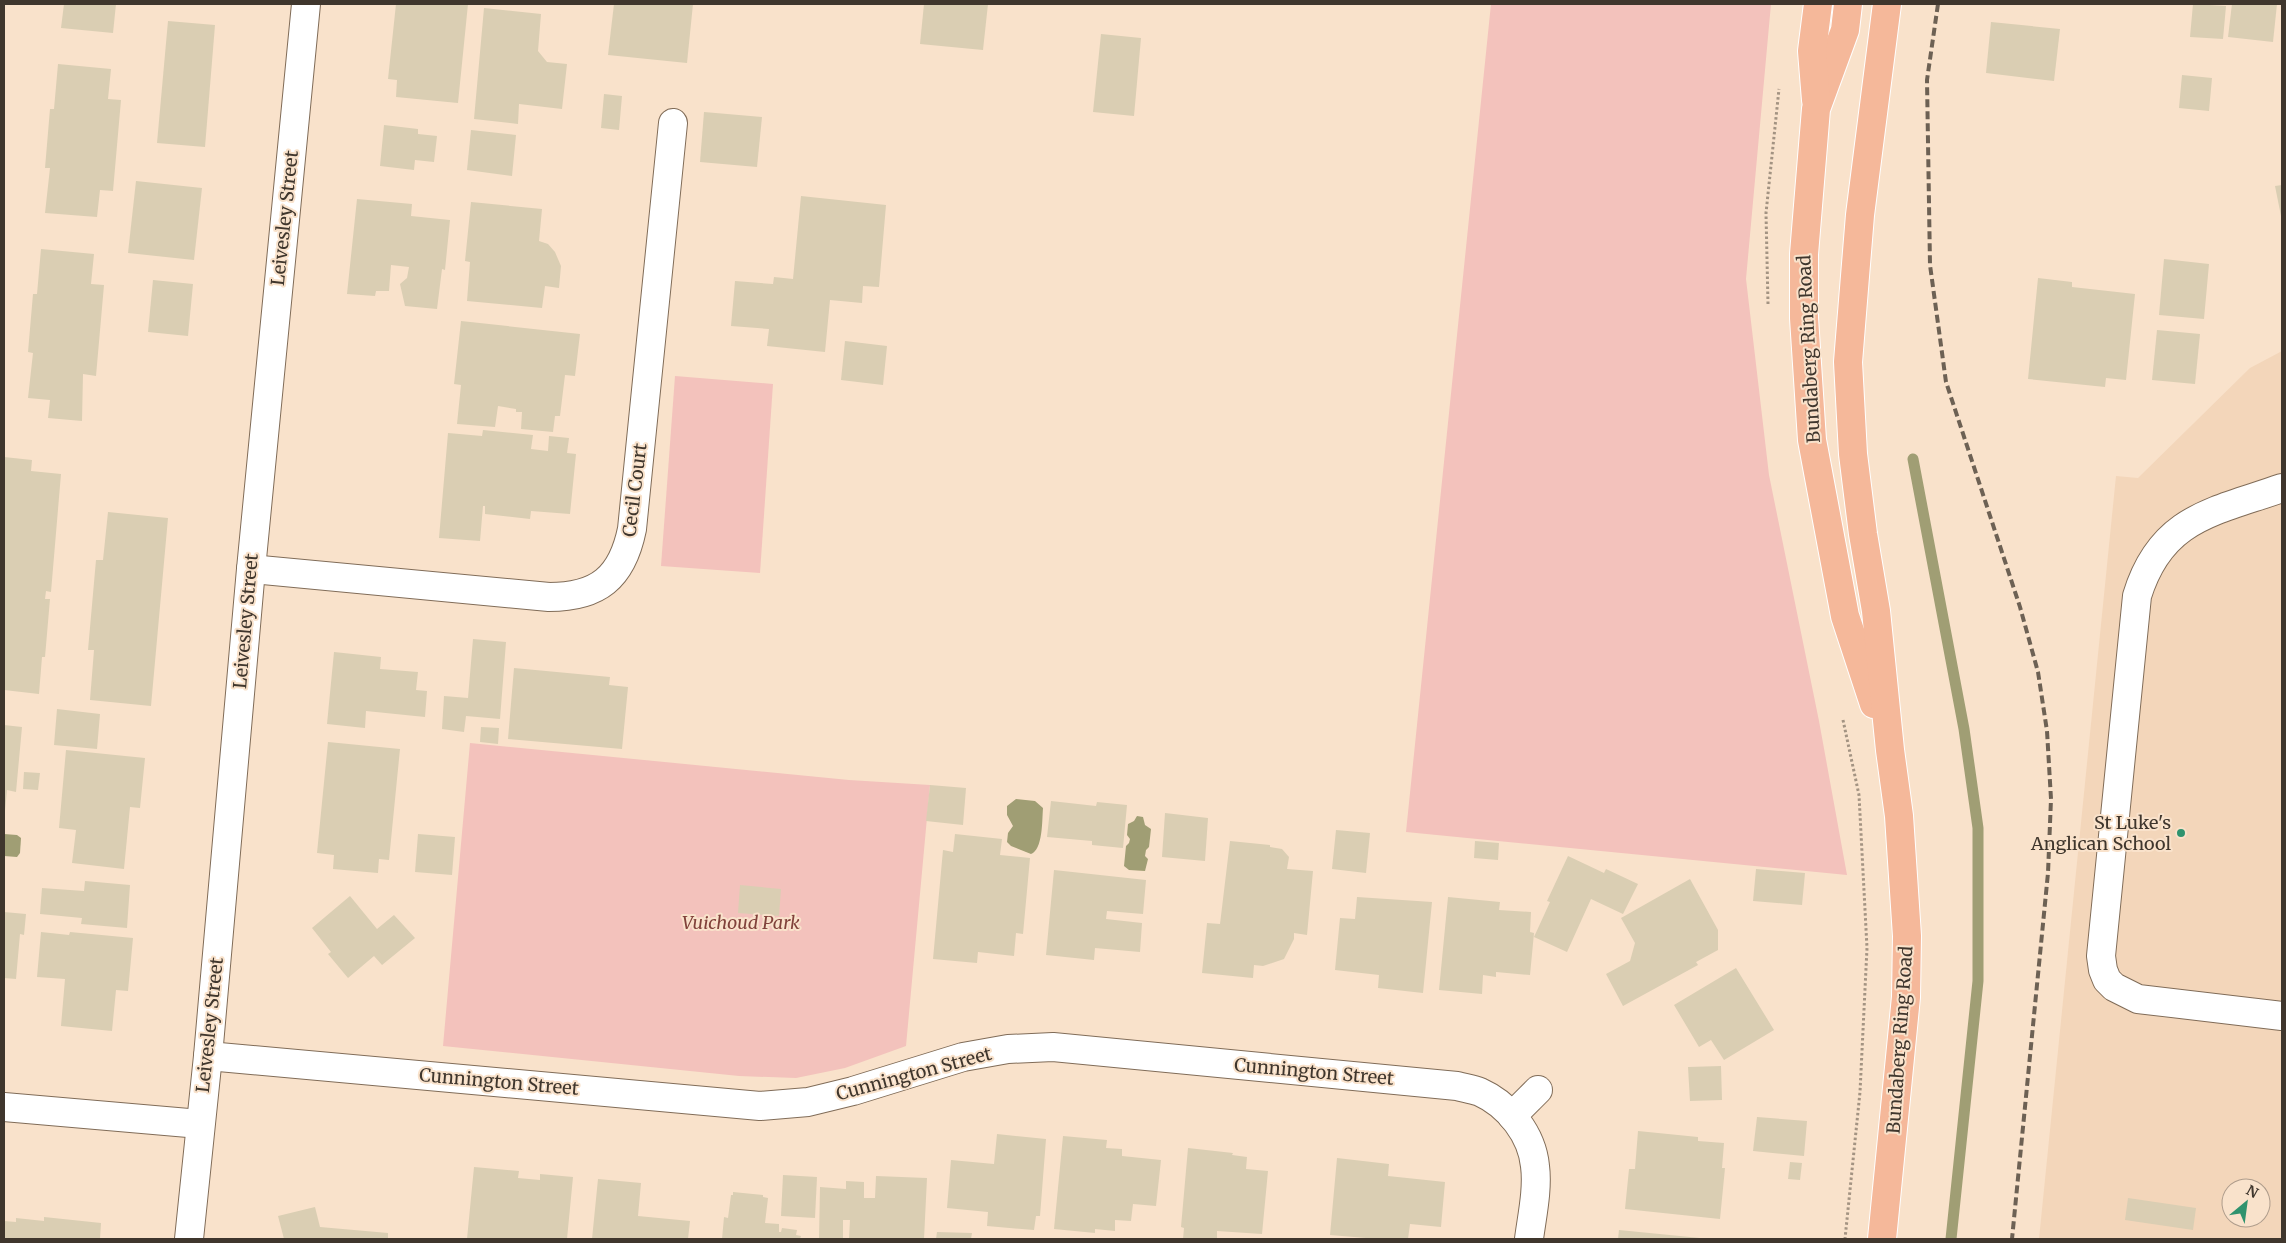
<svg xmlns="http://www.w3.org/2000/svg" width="2286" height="1243" viewBox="0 0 2286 1243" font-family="Merriweather,serif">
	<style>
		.built { fill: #f3d6ba; fill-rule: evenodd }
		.green { fill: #f3c2bc }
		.water { fill: #a09e74 }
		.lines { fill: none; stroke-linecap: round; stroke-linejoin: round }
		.stream { stroke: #a09e74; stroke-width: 11 }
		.building { fill: #daceb3 }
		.minor-casing { stroke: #806c58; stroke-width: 30 }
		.primary-casing { stroke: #fff; stroke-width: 30 }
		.path { stroke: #a39382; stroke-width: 3; stroke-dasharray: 2.5 2.5; stroke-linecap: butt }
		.minor { stroke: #fff; stroke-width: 28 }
		.primary { stroke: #f5b89a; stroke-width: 28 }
		.rail { stroke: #6d6154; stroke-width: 4; stroke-dasharray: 8 4; stroke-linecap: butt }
		.poi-dot { fill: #2f936e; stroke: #f9e2cb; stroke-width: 2 }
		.labels { text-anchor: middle; stroke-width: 4; stroke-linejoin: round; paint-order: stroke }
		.street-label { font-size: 18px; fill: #3f362d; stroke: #f9e2cb }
		.poi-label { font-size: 18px; fill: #3f362d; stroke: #f9e2cb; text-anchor: end }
		.park-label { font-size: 18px; font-style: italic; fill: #81423b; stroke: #f9e2cb }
	</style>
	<rect width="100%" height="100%" fill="#f9e2cb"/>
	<path class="built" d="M 2282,351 L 2282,1239 L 2039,1239 L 2116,476 L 2138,478 L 2250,368 ZM 2231,1188 L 2261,1188 L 2261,1218 L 2231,1218 Z"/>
	<g class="green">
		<polygon points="1491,4 1771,4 1746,279 1769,475 1819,721 1847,875 1406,832"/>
		<polygon points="675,376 773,384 760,573 661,566"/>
		<polygon points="470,743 849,780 930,785 906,1046 845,1068 796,1078 739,1076 443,1046"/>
	</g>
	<g class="water">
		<path d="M 1016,799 L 1035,801 L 1043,808 C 1042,820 1043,850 1031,854 L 1011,846 L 1007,842 L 1008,833 L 1013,826 L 1007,815 L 1007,806 Z"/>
		<polygon points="1137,816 1143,817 1145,825 1151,829 1149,847 1146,850 1145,856 1148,859 1145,871 1129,870 1124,866 1126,846 1129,843 1130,839 1127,835 1128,824 1134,821"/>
		<polygon points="4,834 17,835 21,838 20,853 17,857 4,856"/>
	</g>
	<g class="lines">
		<polyline class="stream" points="1913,459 1964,729 1978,828 1978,981 1951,1239"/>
	</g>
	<g class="building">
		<polygon points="64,4 116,4 113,33 61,28"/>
		<polygon points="396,4 468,4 458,103 396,97 397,80 388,79"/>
		<polygon points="614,4 693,4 687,63 608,55"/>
		<polygon points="924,4 988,4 983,50 920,44"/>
		<polygon points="2193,4 2226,6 2223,39 2190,37"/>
		<polygon points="2232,4 2277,4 2273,42 2228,37"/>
		<polygon points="484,8 541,14 538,51 547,62 567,64 562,109 519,104 518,124 474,119"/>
		<polygon points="168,21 215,25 205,147 157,143"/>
		<polygon points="1991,22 2060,29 2054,81 1986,73"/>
		<polygon points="1101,34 1141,38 1134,116 1093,112"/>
		<polygon points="58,64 111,69 108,99 121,100 113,191 100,190 97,217 45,213 50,168 45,168 50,109 54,109"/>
		<polygon points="2182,75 2212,78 2209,111 2179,108"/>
		<polygon points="604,94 622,96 619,130 601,128"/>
		<polygon points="704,112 762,117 757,167 700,162"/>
		<polygon points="384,125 418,129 418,134 437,136 434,162 415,160 414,170 380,166"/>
		<polygon points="471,130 516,135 512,176 467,170"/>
		<polygon points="136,181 202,188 194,260 128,253"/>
		<polygon points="2282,185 2282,216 2281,216 2275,186"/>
		<polygon points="801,196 886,205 879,287 863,286 862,303 830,300 825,352 767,346 769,329 731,326 735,281 773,284 774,277 793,279"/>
		<polygon points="357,199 412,204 411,216 450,220 445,270 442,269 437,309 405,306 400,284 407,278 409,267 391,265 389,291 376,291 375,296 347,294"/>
		<polygon points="471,202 542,209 539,241 548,244 555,252 561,266 559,288 545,286 542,308 467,301 470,262 465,261"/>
		<polygon points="41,249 94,254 91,284 104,285 96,376 83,374 82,421 48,418 50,400 28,398 33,353 28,352 33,294 37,294"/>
		<polygon points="2164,259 2209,264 2204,319 2159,315"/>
		<polygon points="2038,278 2072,282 2072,287 2135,294 2126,380 2106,378 2105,387 2028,379"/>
		<polygon points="153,280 193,284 188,336 148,332"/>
		<polygon points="461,321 580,334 575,376 565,375 560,416 555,416 553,432 521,429 522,412 516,412 516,409 498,406 495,427 457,424 461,385 454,384"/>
		<polygon points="2157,330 2200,334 2195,384 2152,380"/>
		<polygon points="845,341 887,346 883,385 841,380"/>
		<polygon points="483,430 533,435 531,449 548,451 549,436 569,438 567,453 576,454 570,514 531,511 530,519 485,514 485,506 483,506 480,541 439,538 448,433 482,436"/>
		<polygon points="4,457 32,460 31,471 61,474 51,592 46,591 45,599 50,599 45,657 42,657 39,694 4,690"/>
		<polygon points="108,512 168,518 151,706 90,700 94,650 88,650 96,560 103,560"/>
		<polygon points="473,639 506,642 500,719 466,716 464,732 442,729 444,696 468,698"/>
		<polygon points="334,652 381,657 380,669 418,672 416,690 427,691 425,717 366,711 365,728 327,724"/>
		<polygon points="514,668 610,677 609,685 628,687 622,749 508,739"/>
		<polygon points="57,709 100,714 97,749 54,745"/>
		<polygon points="4,725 22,727 16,792 7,790 5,811"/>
		<polygon points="481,727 499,728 498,744 480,742"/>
		<polygon points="328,742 400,749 389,860 379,859 378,873 333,869 334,855 317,853"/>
		<polygon points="66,750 145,758 140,808 130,807 124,869 72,863 76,830 59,828"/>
		<polygon points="24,772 40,773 38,790 23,789"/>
		<polygon points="930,785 966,788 963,825 926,821"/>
		<polygon points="1051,801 1096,806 1097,802 1127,805 1123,848 1092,845 1092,841 1047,837"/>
		<polygon points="1165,813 1208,818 1205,861 1162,857"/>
		<polygon points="1336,830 1370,833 1366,873 1332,869"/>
		<polygon points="418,834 455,837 452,875 415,872"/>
		<polygon points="955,834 1002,839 1000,855 1030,858 1023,934 1016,933 1014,956 978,952 977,963 933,959 943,850 953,852"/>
		<polygon points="1230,841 1270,845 1270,847 1282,849 1289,857 1287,869 1313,871 1307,935 1294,933 1294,939 1284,959 1263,966 1254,965 1253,978 1202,973 1207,923 1220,924"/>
		<polygon points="1475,841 1499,843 1498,860 1474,858"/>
		<polygon points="1568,856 1604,873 1606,869 1638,884 1623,914 1591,899 1567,952 1534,937 1550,902 1547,901"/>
		<polygon points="1756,869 1805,873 1802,905 1753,901"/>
		<polygon points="1054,870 1146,880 1143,914 1107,911 1106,919 1142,923 1140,952 1095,948 1094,960 1046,955"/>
		<polygon points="1690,879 1718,930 1718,950 1696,962 1698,965 1623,1006 1606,974 1630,961 1635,943 1621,918"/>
		<polygon points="85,881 130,885 127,928 81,924 82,918 40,914 42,888 84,891"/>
		<polygon points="740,885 781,889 779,916 738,913"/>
		<polygon points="350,896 377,929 394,915 415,938 382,965 374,956 348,978 328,954 331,952 312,928"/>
		<polygon points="1357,897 1432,902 1423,993 1378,988 1379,975 1335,970 1340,918 1355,919"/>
		<polygon points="1448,897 1500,902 1499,910 1531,912 1530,932 1534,933 1530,975 1496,972 1496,977 1483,975 1482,994 1439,990"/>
		<polygon points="4,912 26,914 24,935 20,934 16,979 4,978"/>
		<polygon points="41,932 69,935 70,932 133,938 128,991 116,990 112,1031 61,1026 65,979 37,977"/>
		<polygon points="1736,968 1774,1030 1724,1060 1711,1040 1699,1047 1674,1005"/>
		<polygon points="1721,1066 1722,1100 1690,1101 1688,1067"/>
		<polygon points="1757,1117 1807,1121 1804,1156 1753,1151"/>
		<polygon points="1638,1131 1698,1137 1698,1141 1724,1143 1722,1168 1725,1168 1720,1219 1625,1209 1629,1169 1635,1169"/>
		<polygon points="997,1134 1046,1139 1040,1216 1036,1216 1034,1230 987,1226 988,1212 947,1208 951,1160 994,1164"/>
		<polygon points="1063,1136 1107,1140 1106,1148 1122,1149 1122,1156 1161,1160 1156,1206 1133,1204 1131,1221 1115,1220 1115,1231 1095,1229 1095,1233 1054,1229"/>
		<polygon points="1188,1148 1233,1153 1232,1155 1247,1157 1246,1169 1268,1171 1262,1234 1217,1231 1217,1239 1183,1239 1184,1228 1181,1227"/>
		<polygon points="1337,1158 1389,1164 1388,1176 1445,1182 1441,1227 1410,1224 1408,1239 1378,1239 1330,1235"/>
		<polygon points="1790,1162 1802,1163 1800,1180 1788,1179"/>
		<polygon points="474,1167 519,1171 518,1178 540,1180 540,1174 573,1177 567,1239 467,1239"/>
		<polygon points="783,1175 817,1177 815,1218 781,1216"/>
		<polygon points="876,1176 927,1178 924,1239 849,1239 850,1220 843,1220 843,1239 819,1239 820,1187 846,1189 846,1181 864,1182 864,1198 875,1198"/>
		<polygon points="598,1179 641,1183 638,1216 690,1221 688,1239 592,1239"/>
		<polygon points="733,1192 763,1195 763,1197 768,1198 765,1223 779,1224 779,1232 781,1232 782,1228 797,1230 796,1235 801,1236 800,1239 722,1239 724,1217 728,1218 731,1195 733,1195"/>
		<polygon points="2128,1198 2196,1208 2193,1230 2125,1220"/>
		<polygon points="315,1207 320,1227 388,1233 388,1239 284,1239 278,1216"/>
		<polygon points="44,1217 101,1223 100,1239 4,1239 4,1221 16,1222 16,1218 44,1221"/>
		<polygon points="1619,1230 1700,1238 1700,1239 1618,1239"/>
		<polygon points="937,1232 972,1233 971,1239 936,1239"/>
	</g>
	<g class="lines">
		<g class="minor-casing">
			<g id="minor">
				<path d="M 2282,488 C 2214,512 2161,517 2137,596 L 2101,956 L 2103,970 L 2107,980 L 2114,987 L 2138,999 L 2282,1016"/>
				<path d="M 251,569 L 549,597 C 598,597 622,578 632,529 L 673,123"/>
				<path d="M 208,1056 L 760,1106 L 808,1102 L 853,1091 L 963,1057 L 1008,1049 L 1053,1047 L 1457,1086 C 1464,1088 1473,1089 1480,1092 C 1509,1105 1532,1135 1535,1166 C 1538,1189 1532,1216 1529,1239"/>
				<polyline points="4,1107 200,1124"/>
				<polyline points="1512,1116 1538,1090"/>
				<polyline points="189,1239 208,1056 251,569 306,4"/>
			</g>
		</g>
		<g class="primary-casing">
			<g id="primary">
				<polyline points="1848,4 1845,30 1816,109 1804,254 1804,318 1812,440 1845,616 1874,704"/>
				<polyline points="1816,100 1812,51 1818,4"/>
				<polyline points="1882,1239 1906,997 1907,936 1899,816 1890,750 1876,611 1863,534 1853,454 1848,362 1860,215 1887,4"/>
			</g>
		</g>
		<g class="path">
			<polyline points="1768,304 1766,213 1779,89"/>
			<polyline points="1843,720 1859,795 1867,948 1860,1092 1845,1239"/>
		</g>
		<use href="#minor" class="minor"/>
		<use href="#primary" class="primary"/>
		<polyline class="rail" points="1938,4 1927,80 1930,265 1946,382 2020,607 2038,672 2047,731 2051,799 2048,873 2012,1239"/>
	</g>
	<circle class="poi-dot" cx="2181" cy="833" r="5"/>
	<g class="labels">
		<g class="street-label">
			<text transform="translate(285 218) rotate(-84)" y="6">Leivesley Street</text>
			<text transform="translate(1809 349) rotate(-93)" y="6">Bundaberg Ring Road</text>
			<text transform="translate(635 490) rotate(-83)" y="6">Cecil Court</text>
			<text transform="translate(246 621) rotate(-85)" y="6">Leivesley Street</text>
			<text transform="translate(210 1025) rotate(-84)" y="6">Leivesley Street</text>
			<text transform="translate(1900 1040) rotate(-86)" y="6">Bundaberg Ring Road</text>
			<text transform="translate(1314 1072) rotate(5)" y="6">Cunnington Street</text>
			<text transform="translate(914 1074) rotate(-15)" y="6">Cunnington Street</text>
			<text transform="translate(499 1082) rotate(5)" y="6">Cunnington Street</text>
		</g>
		<g class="poi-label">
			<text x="2171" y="829">St Luke's<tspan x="2171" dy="21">Anglican School</tspan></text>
		</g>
		<g class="park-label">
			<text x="741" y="929">Vuichoud Park</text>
		</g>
	</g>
	<rect width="2286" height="1243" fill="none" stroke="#3f362d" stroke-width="10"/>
	<g transform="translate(2246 1203) rotate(29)"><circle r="24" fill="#f9e2cb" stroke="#af9d8c"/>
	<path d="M0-4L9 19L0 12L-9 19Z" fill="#2f936e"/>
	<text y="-8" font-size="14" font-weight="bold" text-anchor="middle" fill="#3f362d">N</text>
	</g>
</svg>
